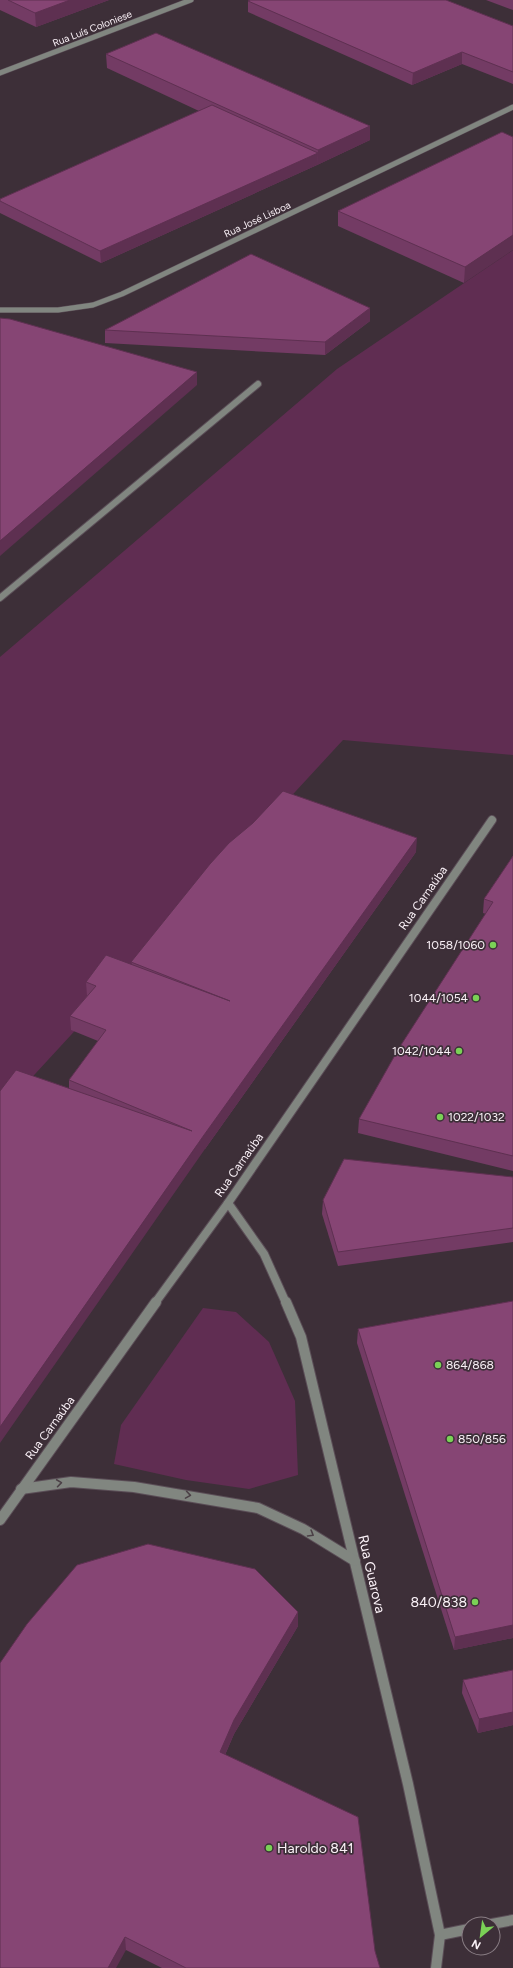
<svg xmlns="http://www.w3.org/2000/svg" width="513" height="1968" viewBox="0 0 513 1968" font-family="Figtree,sans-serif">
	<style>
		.green { fill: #602d52 }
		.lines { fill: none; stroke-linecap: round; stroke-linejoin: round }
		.lane-casing { stroke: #5b4e57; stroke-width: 8 }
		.street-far2-casing { stroke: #5b4e57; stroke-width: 6 }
		.street-far1-casing { stroke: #5b4e57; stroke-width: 10 }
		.street-casing { stroke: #5b4e57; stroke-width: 12 }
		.lane { stroke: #818680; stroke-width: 6 }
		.street-far2 { stroke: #818680; stroke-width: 5 }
		.street-far1 { stroke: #818680; stroke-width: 8 }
		.street { stroke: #818680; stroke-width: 10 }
		.wall { fill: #733b64 }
		.shaded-wall { fill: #5e3051 }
		.building { fill: #864574; stroke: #5e3051 }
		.oneway { stroke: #4b4046 }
		.poi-dot { fill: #7ad156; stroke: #3d2f38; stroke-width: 1.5 }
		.labels { text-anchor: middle; stroke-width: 3.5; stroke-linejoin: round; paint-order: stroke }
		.far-street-label { font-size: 10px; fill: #faf1f7; stroke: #3d2f38 }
		.street-label { font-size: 12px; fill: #faf1f7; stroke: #3d2f38 }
		.poi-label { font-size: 12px; fill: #faf1f7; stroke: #3d2f38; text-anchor: end }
		.near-street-label { font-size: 14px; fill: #faf1f7; stroke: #3d2f38 }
		.near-poi-label { font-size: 14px; fill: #faf1f7; stroke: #3d2f38; text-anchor: end }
	</style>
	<rect width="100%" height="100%" fill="#3d2f38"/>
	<g class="green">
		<polygon points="513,250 513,755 343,740 0,1112 0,657 337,369"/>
		<polygon points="203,1308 236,1312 269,1342 295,1401 298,1475 249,1489 186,1480 114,1464 121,1425"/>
	</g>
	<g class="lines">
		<g class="lane-casing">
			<polyline id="lane" points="0,598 258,384"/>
		</g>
		<g class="street-far2-casing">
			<g id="street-far2">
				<polyline points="0,73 191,0"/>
				<polyline points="0,310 58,310 93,305 122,294 513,107"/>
			</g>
		</g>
		<g class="street-far1-casing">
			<g id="street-far1">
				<polyline points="228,1203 264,1254 286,1303"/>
				<polyline points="155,1303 228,1203 492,820"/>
			</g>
		</g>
		<g class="street-casing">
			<g id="street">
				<polyline points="286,1302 301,1337 408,1784 440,1935 436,1968"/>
				<polyline points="21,1489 71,1482 134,1487 258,1508 303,1529 355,1561"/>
				<polyline points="0,1520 156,1302"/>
				<polyline points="492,1924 513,1920"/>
				<polyline points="440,1935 469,1929"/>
			</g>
		</g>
		<use href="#lane" class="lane"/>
		<use href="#street-far2" class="street-far2"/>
		<use href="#street-far1" class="street-far1"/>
		<use href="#street" class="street"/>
	</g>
	<g class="wall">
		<polygon points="0,0 109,0 36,27 0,10"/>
		<polygon points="486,0 513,0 513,10"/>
		<polygon points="248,1 513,26 513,84 462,64 412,85 248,12"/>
		<polygon points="106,54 370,140 317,165 101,263 0,213 0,199 199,111 107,68"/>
		<polygon points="502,132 464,283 338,226 338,211"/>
		<polygon points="370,308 370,321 325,355 105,343 105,330"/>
		<polygon points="416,852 205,1149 69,1089 69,1080 98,1041 71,1030 70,1016 87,996 86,982 132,964 131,962"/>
		<polygon points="513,856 513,1171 358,1133 359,1119 486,914 483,913 484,899"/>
		<polygon points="513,1177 513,1242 338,1266 322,1214 323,1200"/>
		<polygon points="513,1301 513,1638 454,1650 357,1343 358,1329"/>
		<polygon points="298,1612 298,1626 234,1734 225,1755 380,1968 162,1968 126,1950 0,1968"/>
		<polygon points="513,1670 513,1725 478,1733 462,1693 463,1680"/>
	</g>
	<g class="shaded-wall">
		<polygon points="70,0 109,0 36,27 35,13"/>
		<polygon points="462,52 462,64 412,85 413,73"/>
		<polygon points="370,126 370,140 317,165 318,150"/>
		<polygon points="318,153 317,165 101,263 100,251"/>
		<polygon points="513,235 513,250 464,283 465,267"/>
		<polygon points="370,308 370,321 325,355 325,342"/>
		<polygon points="197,372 197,385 0,556 0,541"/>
		<polygon points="417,838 416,852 205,1149 0,1443 0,1427 204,1135"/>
		<polygon points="298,1612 298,1626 234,1734 220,1766 220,1752 234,1720"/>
		<polygon points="513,1625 513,1638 454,1650 455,1637"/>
		<polygon points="513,1712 513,1725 478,1733 479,1719"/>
		<polygon points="125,1937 126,1950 116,1968 108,1968"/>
	</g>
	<g class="building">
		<polygon points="8,0 70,0 35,13"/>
		<polygon points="250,0 446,0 513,26 513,72 462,52 413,73 248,1"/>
		<polygon points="156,33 370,126 318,150 106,54"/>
		<polygon points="212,105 318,153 100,251 0,201 0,199"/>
		<polygon points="502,132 513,137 513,235 465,267 338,211"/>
		<polygon points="251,254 370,308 325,342 105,330"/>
		<polygon points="0,318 10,319 197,372 0,541"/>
		<polygon points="283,791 417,838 204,1135 0,1427 0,1091 16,1070 192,1131 69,1080 106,1030 70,1016 96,986 86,982 106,955 230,1001 131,962 210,864 229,843 253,823"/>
		<polygon points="513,856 513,1156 359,1119 399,1048 493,902 484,899"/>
		<polygon points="344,1159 513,1177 513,1228 338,1252 323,1200"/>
		<polygon points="513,1301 513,1625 455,1637 358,1329"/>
		<polygon points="148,1544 255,1569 298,1612 234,1720 220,1752 358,1817 375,1951 380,1968 186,1968 125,1937 108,1968 0,1968 0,1663 27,1624 77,1565"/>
		<polygon points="513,1670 513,1712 479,1719 463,1680"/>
	</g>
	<defs><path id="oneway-chevron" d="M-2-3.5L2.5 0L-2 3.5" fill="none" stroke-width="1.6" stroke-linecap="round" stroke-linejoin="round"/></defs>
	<g class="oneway">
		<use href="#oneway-chevron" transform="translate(59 1483) rotate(-8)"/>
		<use href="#oneway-chevron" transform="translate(188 1495) rotate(9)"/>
		<use href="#oneway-chevron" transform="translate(311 1534) rotate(31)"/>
	</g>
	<g class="poi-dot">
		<circle cx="493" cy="945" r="4"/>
		<circle cx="476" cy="998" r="4"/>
		<circle cx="459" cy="1051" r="4"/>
		<circle cx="440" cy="1117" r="4"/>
		<circle cx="438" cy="1365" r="4"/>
		<circle cx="450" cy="1439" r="4"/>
		<circle cx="475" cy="1602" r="4"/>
		<circle cx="269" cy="1848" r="4"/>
	</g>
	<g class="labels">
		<g class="far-street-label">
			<text transform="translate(92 28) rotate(-21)" y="4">Rua Luís Coloniese</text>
			<text transform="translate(257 219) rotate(-25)" y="4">Rua José Lisboa</text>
		</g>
		<g class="street-label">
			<text transform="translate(423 898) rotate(-55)" y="4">Rua Carnaúba</text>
			<text transform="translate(239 1165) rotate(-55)" y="4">Rua Carnaúba</text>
			<text transform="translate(50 1428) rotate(-54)" y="4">Rua Carnaúba</text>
		</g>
		<g class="poi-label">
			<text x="485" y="949">1058/1060</text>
			<text x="468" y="1002">1044/1054</text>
			<text x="451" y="1055">1042/1044</text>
			<text x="448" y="1121" text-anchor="start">1022/1032</text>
			<text x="446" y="1369" text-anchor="start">864/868</text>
			<text x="458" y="1443" text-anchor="start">850/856</text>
		</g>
		<g class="near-street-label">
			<text transform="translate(372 1574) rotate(77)" y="5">Rua Guarova</text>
		</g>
		<g class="near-poi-label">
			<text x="467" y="1607">840/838</text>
			<text x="277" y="1853" text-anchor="start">Haroldo 841</text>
		</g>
	</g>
	<g transform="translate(481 1936) rotate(209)"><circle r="19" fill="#3d2f38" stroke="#897d84"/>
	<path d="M0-3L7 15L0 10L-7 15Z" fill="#7ad156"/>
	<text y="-6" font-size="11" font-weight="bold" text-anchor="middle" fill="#faf1f7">N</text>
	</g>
</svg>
